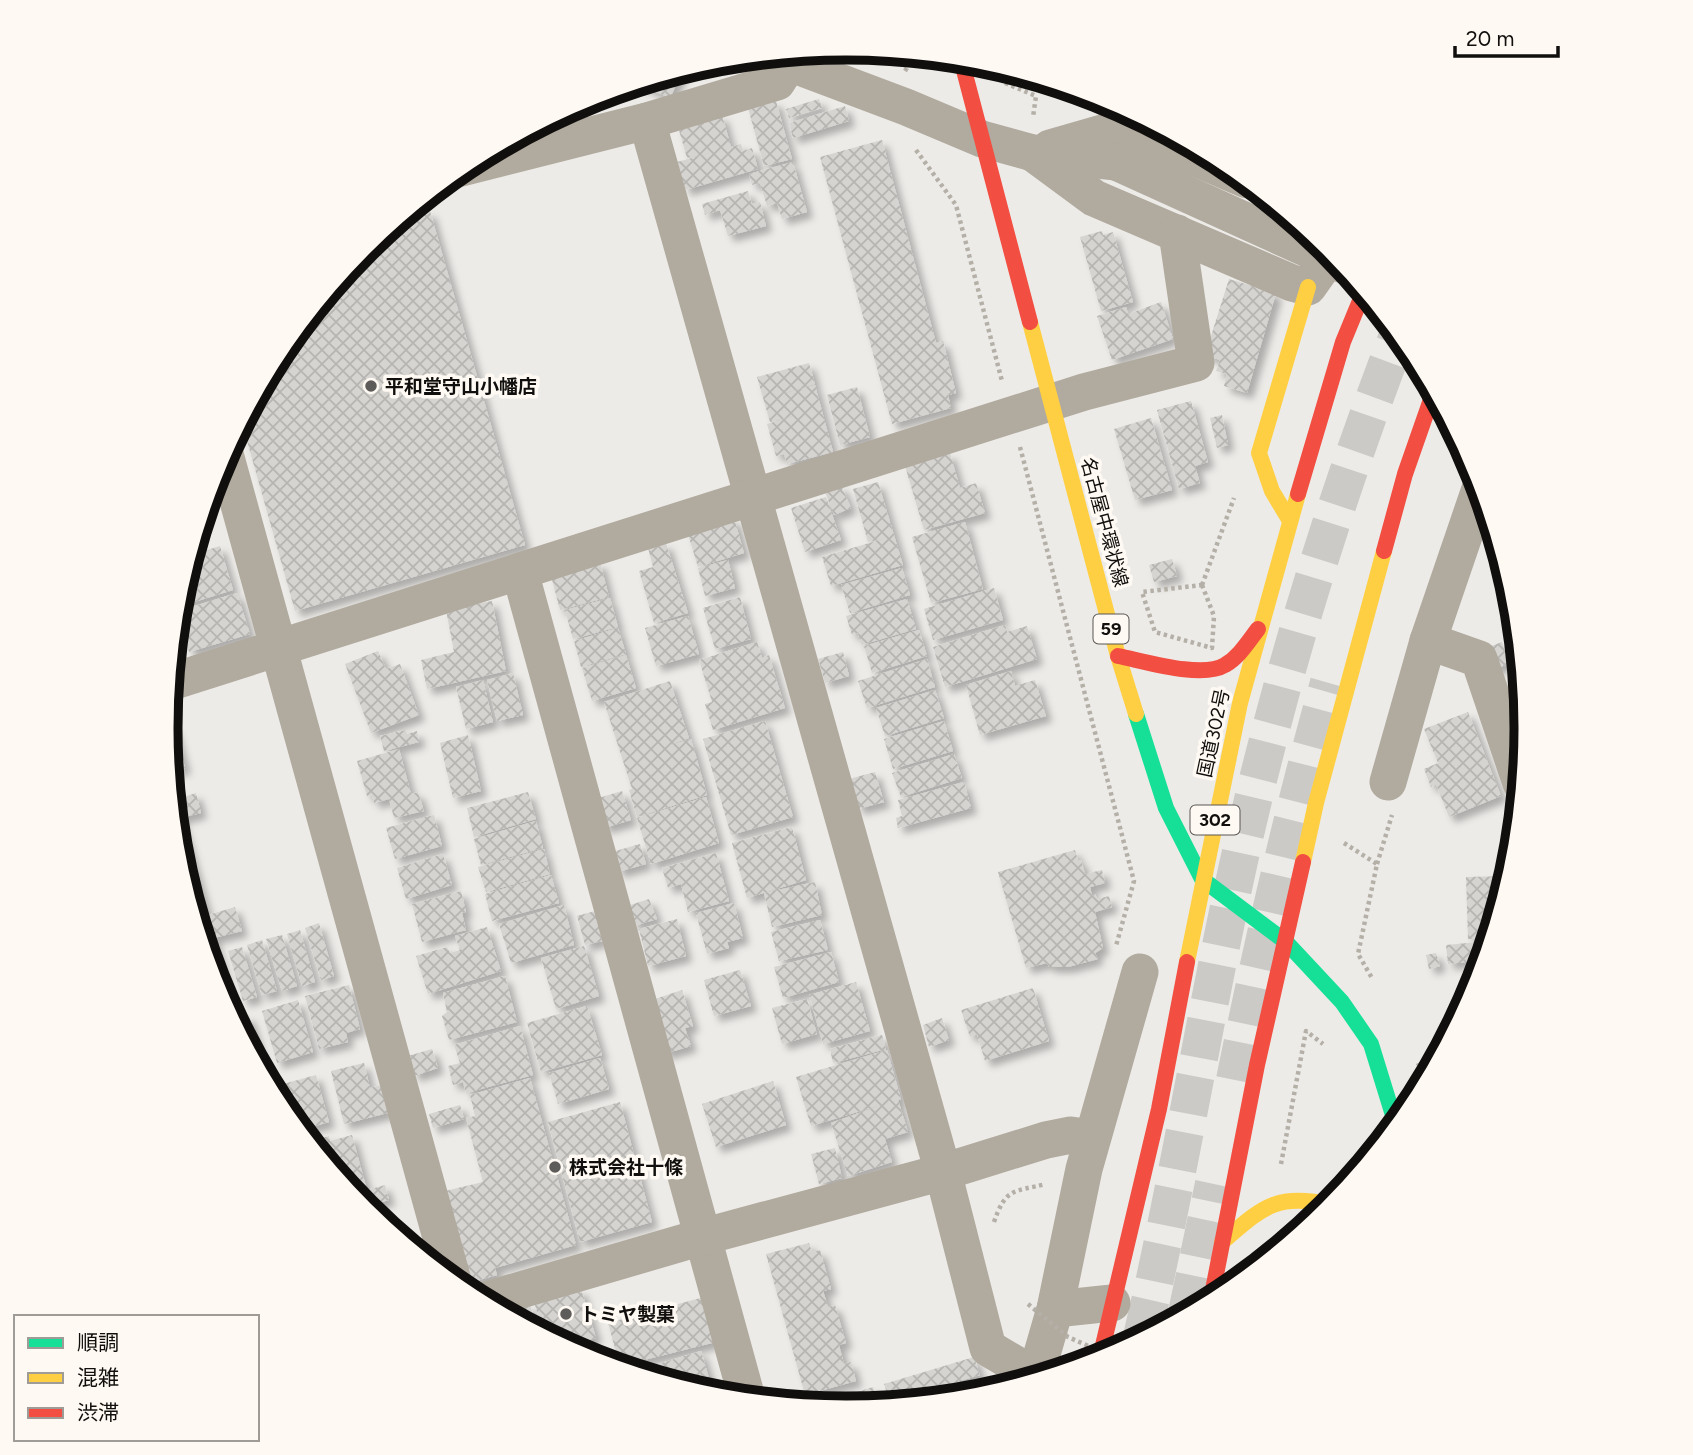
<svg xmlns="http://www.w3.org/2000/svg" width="1693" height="1455" viewBox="0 0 1693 1455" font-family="Figtree,'Noto Sans JP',sans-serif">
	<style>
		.building { fill: url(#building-cross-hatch); filter: url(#shadow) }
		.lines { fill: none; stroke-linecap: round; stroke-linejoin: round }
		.highway-tunnel { stroke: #cccac7; stroke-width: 38; stroke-dasharray: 38 19; stroke-linecap: butt }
		.path { stroke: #b4b0a8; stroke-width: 4.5; stroke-dasharray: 3.5 3.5; stroke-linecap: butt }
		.street { stroke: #b1aa9e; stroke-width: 37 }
		.fast { stroke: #16e098; stroke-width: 16 }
		.slow { stroke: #ffcf43; stroke-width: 16 }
		.jam { stroke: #f24e42; stroke-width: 16 }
		.path-bridge { stroke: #b4b0a8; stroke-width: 4.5; stroke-dasharray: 3.5 3.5; stroke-linecap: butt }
		.street-bridge { stroke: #b1aa9e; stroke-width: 37 }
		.poi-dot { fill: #5e5c5a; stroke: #fef9f2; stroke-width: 2.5 }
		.labels { text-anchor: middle; stroke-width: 7; stroke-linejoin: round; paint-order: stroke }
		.shield { fill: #fef9f2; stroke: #585552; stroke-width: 2 }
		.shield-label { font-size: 18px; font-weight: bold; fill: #110f0d }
		.poi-label { font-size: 19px; font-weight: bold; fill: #110f0d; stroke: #fef9f2; text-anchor: start }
		.street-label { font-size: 19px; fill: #110f0d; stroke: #fef9f2 }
		.rim { fill: none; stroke: #110f0d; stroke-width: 9 }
	</style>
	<defs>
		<pattern id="building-cross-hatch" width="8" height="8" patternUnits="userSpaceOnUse" patternTransform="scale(1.75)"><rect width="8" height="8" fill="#d5d4d1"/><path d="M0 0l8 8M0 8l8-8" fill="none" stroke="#b6b5b2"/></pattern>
		<filter id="shadow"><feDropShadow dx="6" dy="6" stdDeviation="3.5" flood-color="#0004"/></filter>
	</defs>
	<rect width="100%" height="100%" fill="#edebe8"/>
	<g class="building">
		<polygon points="683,70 670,98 637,84"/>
		<polygon points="819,99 822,108 789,118 786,109"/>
		<polygon points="776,101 792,159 764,166 748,108"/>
		<polygon points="845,106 849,121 793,138 789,123"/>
		<polygon points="722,115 731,147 741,144 743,151 752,148 758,169 685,190 677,162 710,153 687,158 678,127"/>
		<polygon points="882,140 936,343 943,341 956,393 948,395 951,408 892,424 820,157"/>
		<polygon points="793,162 807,212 782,219 777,203 767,206 760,183 752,185 749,174"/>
		<polygon points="748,191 752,204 760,202 766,226 728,236 720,210 705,215 702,204"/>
		<polygon points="430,211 525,545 295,611 242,423 281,349 366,246 397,220"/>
		<polygon points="1102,231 1103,235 1113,232 1133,302 1101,311 1080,237"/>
		<polygon points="1229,279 1276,293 1247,393 1224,386 1227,374 1216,371 1220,360 1205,355"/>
		<polygon points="1161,302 1173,339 1112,360 1097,316 1126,307 1128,314"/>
		<polygon points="809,363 815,384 768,398 815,385 833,452 787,464 784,454 776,456 767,424 801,414 770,422 757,377"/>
		<polygon points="857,387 870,437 840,445 827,395"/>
		<polygon points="1191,401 1208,462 1195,466 1200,483 1179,489 1157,410"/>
		<polygon points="1222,415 1228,445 1217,448 1210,418"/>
		<polygon points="1151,418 1172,490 1135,500 1114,429"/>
		<polygon points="950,453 960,488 976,483 985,513 924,530 905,466"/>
		<polygon points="878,482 903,565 831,586 822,557 886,538 868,542 853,489"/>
		<polygon points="841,485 851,508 834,515 825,492"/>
		<polygon points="826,497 841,540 805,552 791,508"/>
		<polygon points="734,518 744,553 698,567 687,531"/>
		<polygon points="965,522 983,589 931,603 912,537"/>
		<polygon points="666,543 688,613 654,623 639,571 653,567 648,548"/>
		<polygon points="220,546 233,590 178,607 179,594 191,555"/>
		<polygon points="1172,559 1177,576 1154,582 1149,565"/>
		<polygon points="728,560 735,588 705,596 698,568"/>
		<polygon points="600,562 609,597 560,610 551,576"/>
		<polygon points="902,568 910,595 850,613 841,585"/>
		<polygon points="994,588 1003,620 933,640 924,609"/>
		<polygon points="237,593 250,634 189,652 178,611"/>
		<polygon points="740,597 751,639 715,649 703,608"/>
		<polygon points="610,598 618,627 573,639 565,610"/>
		<polygon points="907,599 916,629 861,645 858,633 852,635 846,616"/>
		<polygon points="492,601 506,671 427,689 421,660 454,652 446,610"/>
		<polygon points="688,616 699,654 656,666 645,628"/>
		<polygon points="1005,625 1007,632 1027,626 1037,659 945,687 933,647"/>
		<polygon points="618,628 626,654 581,667 574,641"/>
		<polygon points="919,630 927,656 872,673 864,646"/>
		<polygon points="757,642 762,658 769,655 785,708 713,730 705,704 712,702 699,660"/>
		<polygon points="1502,642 1509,664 1488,671 1481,650"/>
		<polygon points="378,651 386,669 400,664 419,715 371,733 345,664"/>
		<polygon points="843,652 849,676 825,683 818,659"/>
		<polygon points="626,655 636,688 592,701 582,668"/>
		<polygon points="927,659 935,687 867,708 858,681"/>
		<polygon points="1011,671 1015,686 1035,680 1046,716 980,735 966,685"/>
		<polygon points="513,673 523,715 497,721 487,680"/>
		<polygon points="483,680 493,722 466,729 456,687"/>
		<polygon points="670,681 689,738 664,747 691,739 707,795 637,817 629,790 632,789 604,702"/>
		<polygon points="935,690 944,718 885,736 876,708"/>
		<polygon points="1468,712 1501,796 1449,817 1436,784 1431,787 1424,769 1438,763 1424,729"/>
		<polygon points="765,721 793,817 731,835 703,739"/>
		<polygon points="944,721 953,751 893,769 884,739"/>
		<polygon points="174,727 185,768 175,771 166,729"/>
		<polygon points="406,730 407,734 417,731 419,742 384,751 380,736"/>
		<polygon points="468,735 481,791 453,798 440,743"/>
		<polygon points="399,749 411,794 418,792 424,811 394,818 389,799 374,803 372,795 367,796 357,761"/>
		<polygon points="954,754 962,778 901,797 892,773"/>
		<polygon points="875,772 884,802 858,809 849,779"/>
		<polygon points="964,782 971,808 898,828 896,818 902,816 898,800"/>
		<polygon points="172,788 177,799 196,793 201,813 181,818 208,915 235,907 242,931 214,938 233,1006 228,1007 218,987 179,860"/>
		<polygon points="622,791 631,820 604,828 595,799"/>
		<polygon points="528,792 536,819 474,837 467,808"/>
		<polygon points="706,797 719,843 651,864 637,818"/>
		<polygon points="434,815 442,846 395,859 386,828"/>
		<polygon points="536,821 543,848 481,865 474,839"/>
		<polygon points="792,827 806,880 747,898 732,843"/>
		<polygon points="640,844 646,864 618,872 612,852"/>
		<polygon points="544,849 550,874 486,892 478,867"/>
		<polygon points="1075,850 1078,861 1081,860 1085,874 1102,870 1105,883 1090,887 1092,896 1095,894 1097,899 1109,896 1112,907 1095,912 1103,948 1095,953 1098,959 1068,967 1049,967 1047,963 1026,968 998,872"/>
		<polygon points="716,853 729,901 688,912 681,884 668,888 662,868"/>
		<polygon points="443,854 452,885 406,899 397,868"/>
		<polygon points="551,875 559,903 492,921 485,894"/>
		<polygon points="1508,876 1490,938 1468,939 1466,877"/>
		<polygon points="815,882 822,915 772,927 764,893"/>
		<polygon points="461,891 466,912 462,913 466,930 422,942 412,904"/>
		<polygon points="649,899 657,919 634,926 627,906"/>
		<polygon points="734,903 743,938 727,942 729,948 707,954 696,913"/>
		<polygon points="564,905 574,945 511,963 499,924"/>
		<polygon points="595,911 603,941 585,945 577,916"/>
		<polygon points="677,919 686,956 648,966 639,929"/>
		<polygon points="820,920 828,950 779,961 771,932"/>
		<polygon points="319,923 334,976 321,980 305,928"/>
		<polygon points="487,927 501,971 428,994 416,956 447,947 450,953 460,950 455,936"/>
		<polygon points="300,930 315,982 302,986 287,934"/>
		<polygon points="282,935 297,986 282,991 266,939"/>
		<polygon points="262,940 277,991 262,995 247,945"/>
		<polygon points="1489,941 1483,960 1448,964 1446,945"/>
		<polygon points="584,946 599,996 556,1009 541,958"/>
		<polygon points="242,947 257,997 243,1001 228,951"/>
		<polygon points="831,952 839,982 783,998 774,967"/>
		<polygon points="1436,953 1440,966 1429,969 1426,955"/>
		<polygon points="740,970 751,1006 714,1016 704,980"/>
		<polygon points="505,976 517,1022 449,1040 442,1016 447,1012 443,993"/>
		<polygon points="856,982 870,1031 823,1044 809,995"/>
		<polygon points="349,985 360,1029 346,1033 348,1042 319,1049 305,996"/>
		<polygon points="1033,988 1049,1041 985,1061 977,1034 970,1037 961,1010"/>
		<polygon points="682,990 693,1026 685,1028 691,1046 664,1054 649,1001"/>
		<polygon points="807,999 817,1034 782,1044 772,1008"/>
		<polygon points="298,1000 313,1052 277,1063 262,1011"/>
		<polygon points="587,1006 602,1055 541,1072 527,1023"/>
		<polygon points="249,1015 263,1061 258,1062 235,1019"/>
		<polygon points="942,1018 949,1040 929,1047 923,1025"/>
		<polygon points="520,1026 533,1075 466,1093 463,1082 453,1085 448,1066 460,1063 454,1045"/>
		<polygon points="882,1035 886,1049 833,1063 830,1049"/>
		<polygon points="432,1049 438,1068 414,1076 408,1056"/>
		<polygon points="887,1050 901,1099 898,1100 908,1132 885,1139 892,1162 848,1176 831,1123 884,1104 811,1126 796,1077"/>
		<polygon points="600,1058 609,1089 558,1104 549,1073"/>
		<polygon points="364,1063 370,1088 381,1085 388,1113 344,1124 331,1071"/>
		<polygon points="316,1075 329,1122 301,1130 282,1106 276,1086"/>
		<polygon points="530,1078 576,1245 495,1268 497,1275 476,1281 468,1274 445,1191 483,1182 466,1118 475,1116 470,1095"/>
		<polygon points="773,1081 786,1125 716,1147 702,1104"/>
		<polygon points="620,1102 652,1222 580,1242 548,1122"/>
		<polygon points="460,1105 464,1119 433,1128 429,1114"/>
		<polygon points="352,1135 367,1190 385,1185 387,1193 389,1200 371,1205 374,1216 365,1208 310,1141 329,1136 330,1141"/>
		<polygon points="835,1148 842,1178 819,1184 811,1154"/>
		<polygon points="809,1243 812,1252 820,1250 831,1289 823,1291 828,1307 835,1305 846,1343 839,1345 844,1364 851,1362 856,1381 805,1395 766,1254"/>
		<polygon points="581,1289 596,1338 567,1346 543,1333 534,1302"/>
		<polygon points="704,1297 716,1342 620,1366 608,1323"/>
		<polygon points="530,1305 538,1330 505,1313"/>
		<polygon points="701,1351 714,1395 635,1371"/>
		<polygon points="974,1357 980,1375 950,1384 953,1392 941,1396 942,1398 890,1403 884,1384"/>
		<polygon points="873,1387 878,1405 846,1408 815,1405"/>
	</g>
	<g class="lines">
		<g class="highway-tunnel">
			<path d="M 1235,1080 C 1262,946 1292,814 1329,683"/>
			<polyline points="1187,1313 1214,1184"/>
			<path d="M 1142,1337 C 1187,1143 1215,945 1265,752 C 1301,610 1346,470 1399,333"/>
		</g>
		<g class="path">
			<polyline points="905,71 916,54"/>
			<polyline points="1005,83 1036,96 1033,117"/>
			<polyline points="916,150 956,205 1002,381"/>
			<polyline points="1020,447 1134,881 1116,946"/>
			<polyline points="1202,585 1234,498"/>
			<polygon points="1202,585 1214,616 1212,648 1155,632 1142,592"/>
			<polyline points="1344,843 1377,864 1358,954 1372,978"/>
			<polyline points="1377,864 1392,815"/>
			<polyline points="1418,1063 1426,1080"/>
			<polyline points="1281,1164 1306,1031 1323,1044"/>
			<path d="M 994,1222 C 1006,1187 1014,1192 1046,1184"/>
		</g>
		<g class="street">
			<polyline points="647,121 943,1172 988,1348 1022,1368 1037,1370"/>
			<polyline points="1050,148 1123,127 1247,180"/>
			<polyline points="1033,153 1094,198 1292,283 1308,287 1325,263"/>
			<polyline points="461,168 647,121 777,82 789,63 906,107 982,139 1033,153 1116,162"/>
			<polyline points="225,454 453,1281"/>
			<polyline points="520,572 747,1398"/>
			<polyline points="1428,641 1479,659 1521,783"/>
			<polyline points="171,682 1084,392 1196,363 1177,233"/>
			<polyline points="1388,782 1428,641 1481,486"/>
			<polyline points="483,1301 702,1237 943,1172 1046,1140 1071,1135 1092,1138"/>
			<polyline points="1055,1309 1112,1303"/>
			<polyline points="1035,1378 1055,1309 1084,1169 1140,972"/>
		</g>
		<polyline class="fast" points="1136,714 1166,808 1202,879 1286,942 1342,1002 1371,1044 1396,1125"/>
		<g class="slow">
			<polyline points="1030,322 1118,656 1136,714"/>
			<polyline points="1290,521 1272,491 1259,453 1308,287"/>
			<polyline points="1303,862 1316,803 1384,551"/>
			<polyline points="1187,962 1240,703 1298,494"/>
			<path d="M 1222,1242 C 1262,1208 1276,1192 1331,1205"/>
		</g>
		<g class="jam">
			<polyline points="961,59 1030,322"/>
			<polyline points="1298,494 1343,342 1364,291"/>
			<polyline points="1384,551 1405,474 1434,391"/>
			<path d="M 1118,656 C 1144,661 1202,679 1225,665 C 1239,657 1248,642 1258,629"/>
			<polyline points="1211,1300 1257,1065 1303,862"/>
			<polyline points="1100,1358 1159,1109 1187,962"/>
		</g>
		<polyline class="path-bridge" points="1028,1304 1068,1337 1109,1355"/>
		<polyline class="street-bridge" points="1116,162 1343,265"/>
	</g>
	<g class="poi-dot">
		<circle cx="371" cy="386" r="7"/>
		<circle cx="555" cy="1167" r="7"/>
		<circle cx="566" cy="1314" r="7"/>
	</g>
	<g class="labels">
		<g class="shield">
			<rect x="1093.5" y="614.5" width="35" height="29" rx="5"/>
			<rect x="1190.5" y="805.5" width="49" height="29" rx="5"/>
		</g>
		<g class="shield-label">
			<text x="1111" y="635">59</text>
			<text x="1215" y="826">302</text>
		</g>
		<g class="poi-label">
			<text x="385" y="393">平和堂守山小幡店</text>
			<text x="569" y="1174">株式会社十條</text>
			<text x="580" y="1321">トミヤ製菓</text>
		</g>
		<g class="street-label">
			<text transform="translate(1105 522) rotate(75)" y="7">名古屋中環状線</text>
			<text transform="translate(1213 733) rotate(-78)" y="7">国道302号</text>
		</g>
	</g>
	<path d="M0 0H1693V1455H0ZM178 728a668 668 0 1 1 1336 0a668 668 0 1 1-1336 0Z" fill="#fef9f2" fill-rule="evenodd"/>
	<path class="rim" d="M178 728a668 668 0 1 1 1336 0a668 668 0 1 1-1336 0Z"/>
	<rect x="14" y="1315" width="245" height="126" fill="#fef9f2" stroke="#9f9b96" stroke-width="2"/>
	<rect x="28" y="1338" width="35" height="10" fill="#16e098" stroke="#9f9b96" stroke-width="2"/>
	<text x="77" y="1350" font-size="21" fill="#110f0d">順調</text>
	<rect x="28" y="1373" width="35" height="10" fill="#ffcf43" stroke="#9f9b96" stroke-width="2"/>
	<text x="77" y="1385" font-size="21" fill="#110f0d">混雑</text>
	<rect x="28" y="1408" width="35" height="10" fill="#f24e42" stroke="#9f9b96" stroke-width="2"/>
	<text x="77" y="1420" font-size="21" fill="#110f0d">渋滞</text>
	<path d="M1455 46v10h103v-10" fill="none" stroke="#110f0d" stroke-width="3.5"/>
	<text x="1466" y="46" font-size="21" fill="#110f0d" stroke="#fef9f2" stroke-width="5" paint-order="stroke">20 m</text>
</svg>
